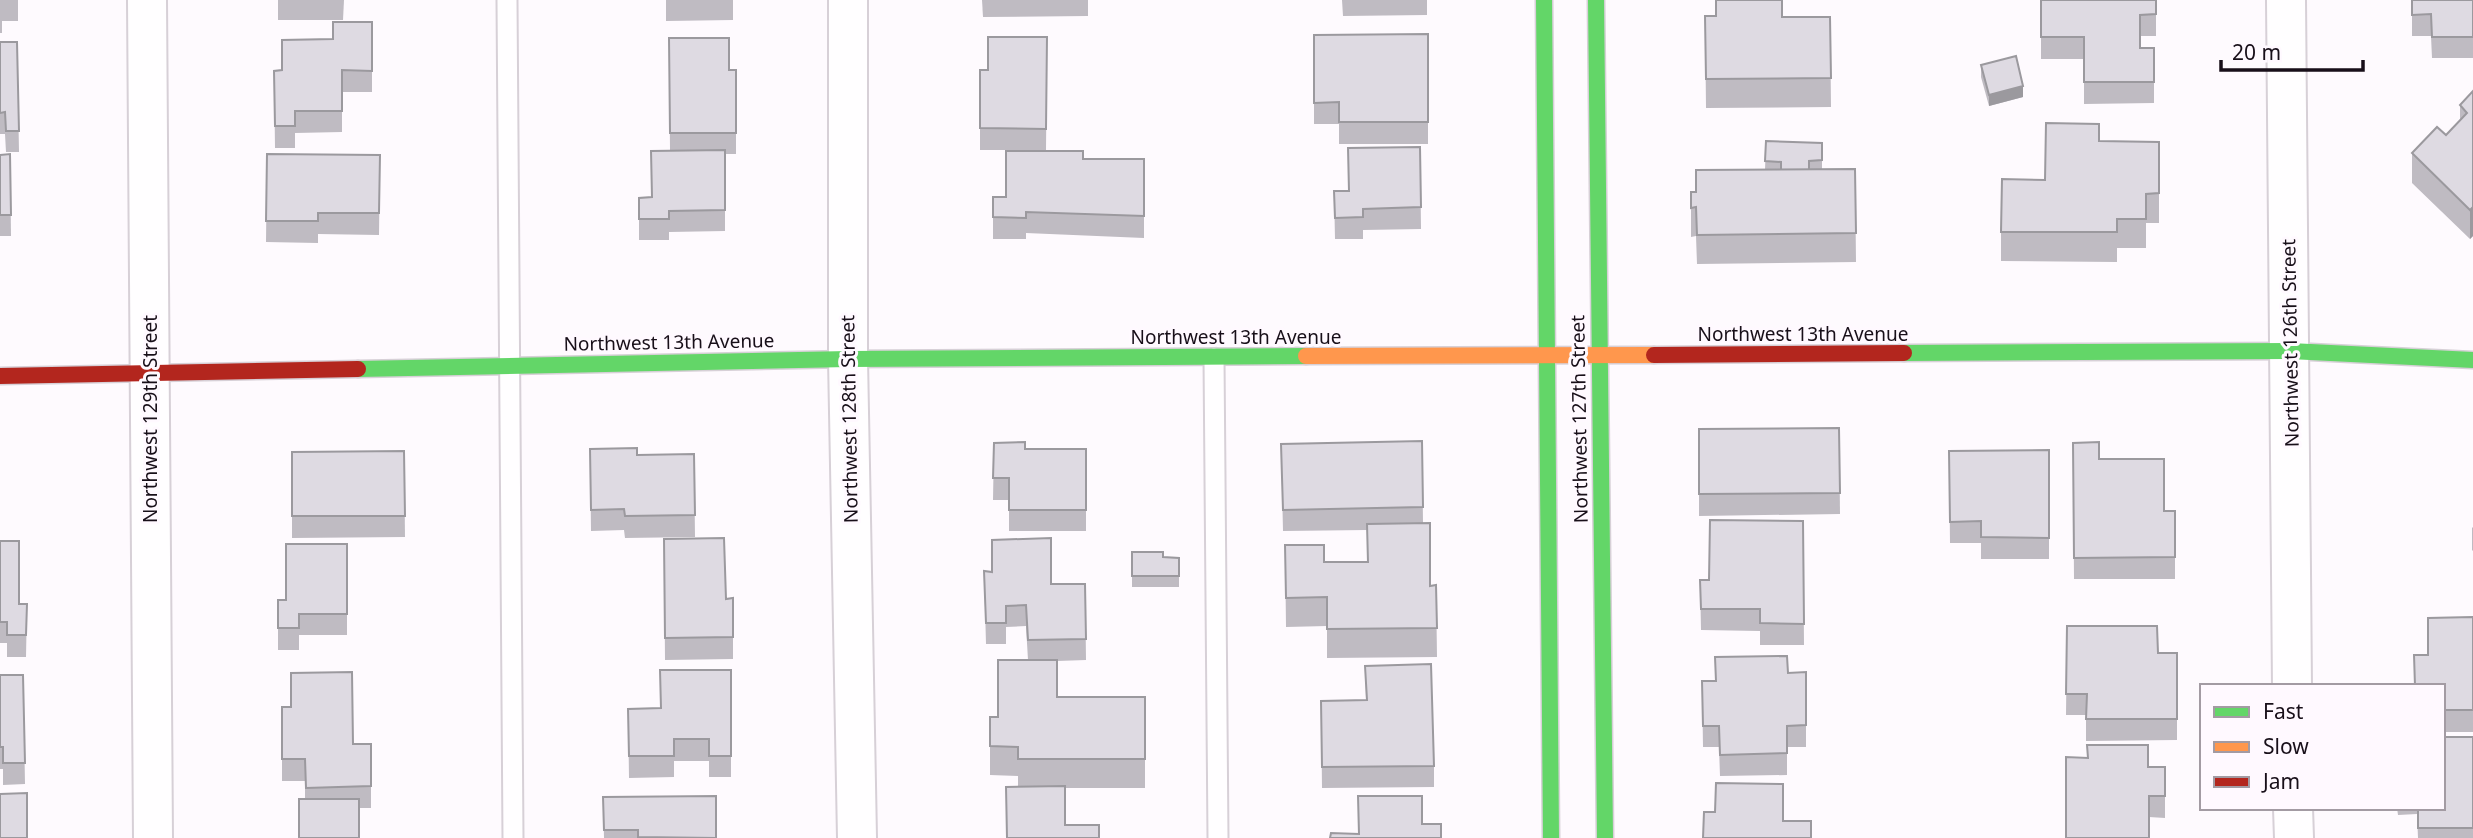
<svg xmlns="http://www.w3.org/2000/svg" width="2473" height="838" viewBox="0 0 2473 838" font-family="'Noto Sans',sans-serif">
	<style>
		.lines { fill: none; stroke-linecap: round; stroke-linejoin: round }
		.lane-casing { stroke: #d7d0d7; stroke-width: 23 }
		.street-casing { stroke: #d7d0d7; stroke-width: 42 }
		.fast-casing { stroke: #d7d0d7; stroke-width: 19 }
		.slow-casing { stroke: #d7d0d7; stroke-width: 19 }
		.jam-casing { stroke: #d7d0d7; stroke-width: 19 }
		.lane { stroke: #fffeff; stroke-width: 19 }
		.street { stroke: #fffeff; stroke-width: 38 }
		.fast { stroke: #63d668; stroke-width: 16 }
		.slow { stroke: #ff974d; stroke-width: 16 }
		.jam { stroke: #b3261e; stroke-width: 16 }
		.wall { fill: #bfbbc2 }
		.shaded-wall { fill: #9b999e }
		.building { fill: #dedae2; stroke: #9b999e; stroke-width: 2 }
		.labels { text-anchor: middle; stroke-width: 6; stroke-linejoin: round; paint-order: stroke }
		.street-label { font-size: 19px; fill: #180f19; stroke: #fff9ff }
	</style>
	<rect width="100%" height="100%" fill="#fefafe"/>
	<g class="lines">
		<g class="lane-casing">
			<g id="lane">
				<polyline points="507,0 513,838"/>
				<polyline points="1214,358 1218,838"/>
			</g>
		</g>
		<g class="street-casing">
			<g id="street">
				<polyline points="147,0 153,838"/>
				<polyline points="848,0 848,359 857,838"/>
				<polyline points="2286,0 2292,686"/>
				<polyline points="2293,808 2294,838"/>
			</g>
		</g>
		<g class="fast-casing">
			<g id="fast">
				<polyline points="1544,0 1551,838"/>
				<polyline points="1596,0 1605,838"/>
				<polyline points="1904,353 2290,351 2473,360"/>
				<polyline points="358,369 848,359 1306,356"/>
			</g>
		</g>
		<g class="slow-casing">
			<polyline id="slow" points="1306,356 1654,355"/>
		</g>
		<g class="jam-casing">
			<g id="jam">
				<polyline points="1654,355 1904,353"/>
				<polyline points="0,376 358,369"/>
			</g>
		</g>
		<use href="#lane" class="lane"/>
		<use href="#street" class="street"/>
		<use href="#fast" class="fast"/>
		<use href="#slow" class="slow"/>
		<use href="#jam" class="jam"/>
	</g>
	<g class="wall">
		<polygon points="0,0 18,0 18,21 2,21 2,33 0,33"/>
		<polygon points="278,0 344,0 343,20 278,20"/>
		<polygon points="666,0 733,0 733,20 666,21"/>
		<polygon points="982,0 1088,0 1088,16 983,17"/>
		<polygon points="1342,0 1427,0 1427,15 1343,16"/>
		<polygon points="1715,0 1782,0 1782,17 1830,17 1831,107 1706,108 1705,16 1716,16"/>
		<polygon points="2041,0 2156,0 2156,36 2140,36 2140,48 2154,48 2154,103 2084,104 2084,59 2041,59"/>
		<polygon points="2412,0 2473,0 2473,58 2432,58 2431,36 2412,36"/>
		<polygon points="372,22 372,92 342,92 342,132 295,133 295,148 275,148 274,71 282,70 333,39"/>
		<polygon points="1428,34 1428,144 1339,144 1339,124 1314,124 1314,35"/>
		<polygon points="1047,37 1046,150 980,150 980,70 988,70"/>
		<polygon points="669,38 729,70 736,70 736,154 725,154 725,231 669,232 669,240 639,240 639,198 651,197 670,150"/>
		<polygon points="0,42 17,42 19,152 6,152 5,134 0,134"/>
		<polygon points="1981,65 2023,97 1989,106 1981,77"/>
		<polygon points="2473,91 2473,236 2470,239 2412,183 2412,153 2446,135 2460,121 2460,105"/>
		<polygon points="1766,141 1822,143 1822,170 1855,169 1856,262 1697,264 1696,236 1691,237 1691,192 1696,192 1765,170"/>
		<polygon points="2099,141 2159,142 2159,223 2146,223 2146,248 2117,248 2117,262 2001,261 2001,232 2045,180"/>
		<polygon points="1420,147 1421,229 1363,230 1363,239 1335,239 1334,191 1349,191"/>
		<polygon points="10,154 11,236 0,236 0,155"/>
		<polygon points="267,154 380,155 379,235 318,234 318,243 266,242"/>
		<polygon points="1083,159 1144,216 1144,238 1026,233 1026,239 993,239 993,197 1006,197"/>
		<polygon points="1839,428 1840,514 1699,516 1699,429"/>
		<polygon points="1422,441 1423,523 1430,586 1436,585 1437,657 1327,658 1327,626 1286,627 1285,545 1324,562 1367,562 1367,530 1283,531 1281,444"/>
		<polygon points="994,443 1025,449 1086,449 1086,531 1009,531 1009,500 993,500"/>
		<polygon points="2073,443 2099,459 2164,511 2175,511 2175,579 2074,579"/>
		<polygon points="590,449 637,455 694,454 695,537 625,538 624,530 591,531"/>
		<polygon points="2049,450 2049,559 1981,559 1981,543 1950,543 1949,451"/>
		<polygon points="404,451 405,537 292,538 292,452"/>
		<polygon points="1803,521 1804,645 1760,645 1760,631 1701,630 1700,580 1709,580"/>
		<polygon points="2473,527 2473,551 2472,550 2472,528"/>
		<polygon points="664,539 726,599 733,598 733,659 665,660"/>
		<polygon points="0,541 19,604 27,604 26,657 7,657 7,643 0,643"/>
		<polygon points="347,544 347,635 299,635 299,650 278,650 278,600 286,600"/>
		<polygon points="1132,552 1163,557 1179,558 1179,587 1132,587"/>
		<polygon points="984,571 1051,584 1085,584 1086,660 1057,661 1057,697 1145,697 1145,788 1065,788 1006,838 1018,787 1018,776 990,775 990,717 998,717 1028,660 1026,626 1006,627 1006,644 986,644"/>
		<polygon points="2473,617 2473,732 2443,732 2443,686 2428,655"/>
		<polygon points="2067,626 2158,653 2177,653 2177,740 2086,741 2086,715 2066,715"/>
		<polygon points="1715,657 1788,673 1806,672 1806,747 1787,747 1787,775 1720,776 1719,747 1703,747 1702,681 1716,681"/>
		<polygon points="1365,666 1434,766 1434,787 1322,788 1321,701 1366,700"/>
		<polygon points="731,670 731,777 709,777 709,761 674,761 674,777 629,778 628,709 660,708"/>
		<polygon points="0,675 23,675 25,784 3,785 3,769 0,769"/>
		<polygon points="282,707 353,744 371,744 371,808 359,808 305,799 305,781 282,781"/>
		<polygon points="2473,737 2473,838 2418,838 2417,814 2398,815 2397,808 2443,808"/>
		<polygon points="2148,767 2165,767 2165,818 2149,817"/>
		<polygon points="603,797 716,838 604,838"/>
	</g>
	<g class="shaded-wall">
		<polygon points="2023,86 2023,97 1989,106 1989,95"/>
		<polygon points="2473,207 2473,236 2470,239 2470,210"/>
	</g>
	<g class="building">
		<polygon points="1716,0 1782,0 1782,17 1830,17 1831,78 1706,79 1705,16 1716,16"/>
		<polygon points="2041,0 2156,0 2156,14 2140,15 2140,48 2154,48 2154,82 2084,82 2084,37 2041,37"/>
		<polygon points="2412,0 2473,0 2473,37 2432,37 2431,14 2412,15"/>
		<polygon points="333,22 372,22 372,71 342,70 342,111 295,111 295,126 275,126 274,71 282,70 282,40 333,39"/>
		<polygon points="1428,34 1428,122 1339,122 1339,102 1314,103 1314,35"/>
		<polygon points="988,37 1047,37 1046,129 980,128 980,70 988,70"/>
		<polygon points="669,38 729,38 729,70 736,70 736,133 670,133"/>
		<polygon points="0,42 17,42 19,131 6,131 5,112 0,113"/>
		<polygon points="2016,56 2023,86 1989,95 1981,65"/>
		<polygon points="2473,91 2473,207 2470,210 2412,153 2437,127 2446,135 2467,113 2460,105"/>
		<polygon points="2046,123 2099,124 2099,141 2159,142 2159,193 2146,194 2146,219 2117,219 2117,232 2001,232 2002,179 2045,180"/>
		<polygon points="1766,141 1822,143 1822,160 1809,161 1809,170 1781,170 1781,162 1765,161"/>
		<polygon points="1420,147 1421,207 1363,209 1363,217 1335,218 1334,191 1349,191 1348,148"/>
		<polygon points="725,150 725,210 669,211 669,219 639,219 639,198 652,197 651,151"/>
		<polygon points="1006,151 1083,151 1083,159 1144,159 1144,216 1026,212 1026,218 993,217 993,197 1006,197"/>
		<polygon points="10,154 11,215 0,215 0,155"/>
		<polygon points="267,154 380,155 379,213 318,213 318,221 266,221"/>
		<polygon points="1855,169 1856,233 1697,235 1696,207 1691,208 1691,192 1696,192 1696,170"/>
		<polygon points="1839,428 1840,493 1699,494 1699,429"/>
		<polygon points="1422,441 1423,507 1283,510 1281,444"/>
		<polygon points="1025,442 1025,449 1086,449 1086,510 1009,510 1009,478 993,478 994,443"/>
		<polygon points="2099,442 2099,459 2164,459 2164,511 2175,511 2175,557 2074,558 2073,443"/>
		<polygon points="637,448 637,455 694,454 695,515 625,516 624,509 591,510 590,449"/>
		<polygon points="2049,450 2049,538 1981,537 1981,521 1950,522 1949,451"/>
		<polygon points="404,451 405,516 292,516 292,452"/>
		<polygon points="1710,520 1803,521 1804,624 1760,623 1760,609 1701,609 1700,580 1709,580"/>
		<polygon points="1430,523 1430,586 1436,585 1437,628 1327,629 1327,597 1286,598 1285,545 1324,545 1324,562 1368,562 1367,524"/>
		<polygon points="724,538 726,599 733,598 733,637 665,638 664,539"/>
		<polygon points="1051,538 1051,584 1085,584 1086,639 1028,640 1026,605 1006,606 1006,623 986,623 984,571 992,572 992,540"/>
		<polygon points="0,541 19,541 19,604 27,604 26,635 7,635 7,622 0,622"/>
		<polygon points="286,544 347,544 347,614 299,614 299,628 278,628 278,600 286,600"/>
		<polygon points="1132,552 1163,552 1163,557 1179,558 1179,576 1132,576"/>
		<polygon points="2473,617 2473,710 2443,710 2443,686 2415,686 2414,655 2428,655 2428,618"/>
		<polygon points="2067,626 2157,626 2158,653 2177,653 2177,719 2086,719 2087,694 2066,694"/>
		<polygon points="1787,656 1788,673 1806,672 1806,725 1787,726 1787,753 1720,755 1719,726 1703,726 1702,681 1716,681 1715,657"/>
		<polygon points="998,660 1057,660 1057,697 1145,697 1145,759 1018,759 1018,747 990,746 990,717 998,717"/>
		<polygon points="1431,664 1434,766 1322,767 1321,701 1367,700 1365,666"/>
		<polygon points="660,670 731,670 731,756 709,756 709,739 674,739 674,756 629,756 628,709 661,708"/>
		<polygon points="352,672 353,744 371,744 371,786 306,788 305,759 282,759 282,707 291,707 291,673"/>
		<polygon points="0,675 23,675 25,763 3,763 3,747 0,747"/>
		<polygon points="2443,737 2473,737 2473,828 2418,828 2418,808 2443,808"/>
		<polygon points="2087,745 2148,745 2148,767 2165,767 2165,796 2149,796 2149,838 2066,838 2066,757 2088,758"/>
		<polygon points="1716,783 1783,784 1783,821 1811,821 1811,838 1703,838 1704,812 1715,812"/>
		<polygon points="1065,786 1065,825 1099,825 1099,838 1007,838 1006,787"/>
		<polygon points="27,793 27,838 0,838 0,794"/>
		<polygon points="716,796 716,838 638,837 638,830 604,830 603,797"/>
		<polygon points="1358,796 1422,796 1422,824 1441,824 1441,838 1330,838 1331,833 1359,834"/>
		<rect x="299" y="799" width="60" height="39"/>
	</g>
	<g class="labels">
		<g class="street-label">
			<text x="1803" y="341">Northwest 13th Avenue</text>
			<text x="1236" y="344">Northwest 13th Avenue</text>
			<text transform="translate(669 342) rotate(-1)" y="7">Northwest 13th Avenue</text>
			<text transform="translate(2290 343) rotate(-91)" y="7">Northwest 126th Street</text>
			<text transform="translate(150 419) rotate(-90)" y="7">Northwest 129th Street</text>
			<text transform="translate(849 419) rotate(-91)" y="7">Northwest 128th Street</text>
			<text transform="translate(1579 419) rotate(-91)" y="7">Northwest 127th Street</text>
		</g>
	</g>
	<rect x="2200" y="684" width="245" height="126" fill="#fff9ff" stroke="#a39ba3" stroke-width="2"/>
	<rect x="2214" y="707" width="35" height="10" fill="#63d668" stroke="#a39ba3" stroke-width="2"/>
	<text x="2263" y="719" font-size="21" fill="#180f19">Fast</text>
	<rect x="2214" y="742" width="35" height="10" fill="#ff974d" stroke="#a39ba3" stroke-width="2"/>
	<text x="2263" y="754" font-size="21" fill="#180f19">Slow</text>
	<rect x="2214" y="777" width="35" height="10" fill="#b3261e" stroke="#a39ba3" stroke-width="2"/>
	<text x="2263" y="789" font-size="21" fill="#180f19">Jam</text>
	<path d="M2221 60v10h142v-10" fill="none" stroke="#180f19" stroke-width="3.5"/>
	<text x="2232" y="60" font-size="21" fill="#180f19" stroke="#fff9ff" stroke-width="5" paint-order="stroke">20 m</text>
</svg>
